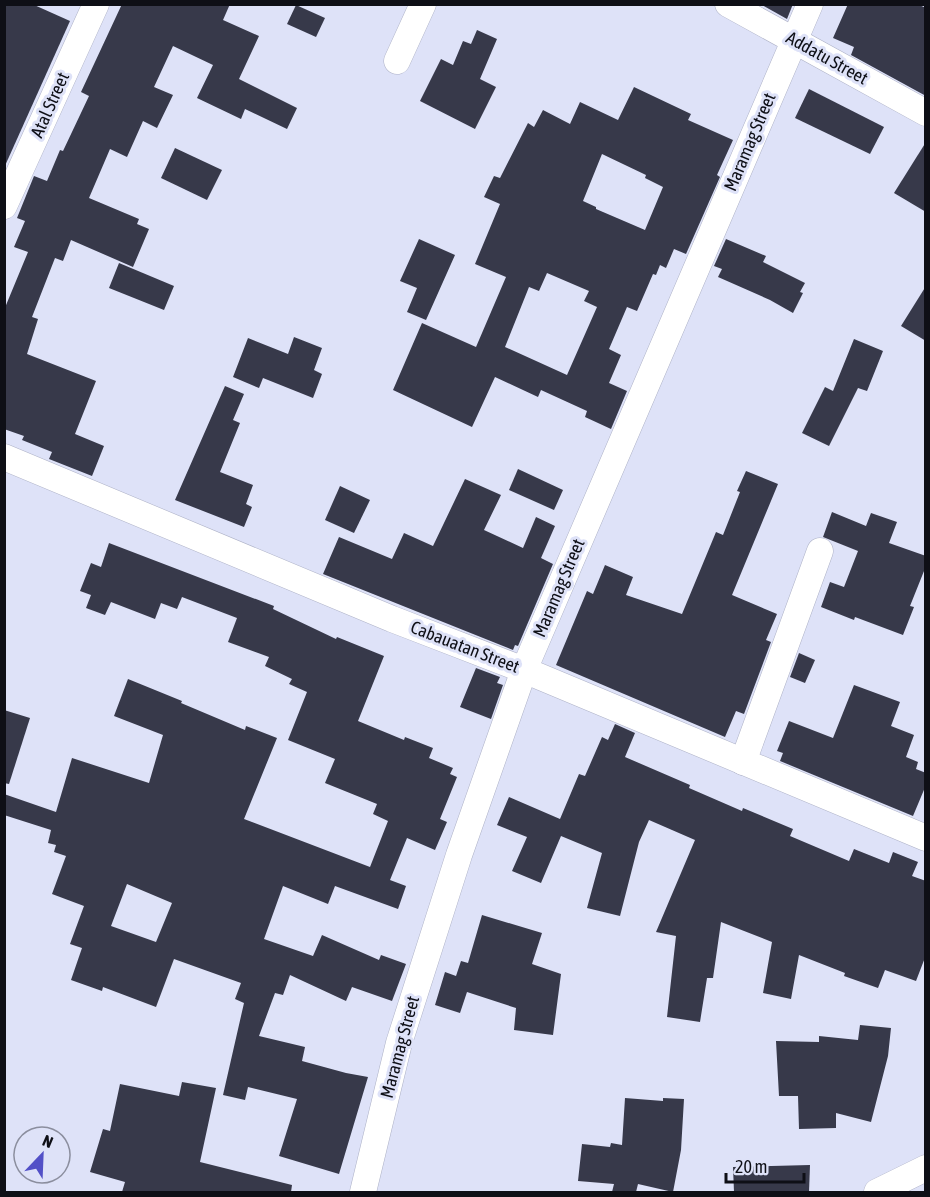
<svg xmlns="http://www.w3.org/2000/svg" width="930" height="1197" viewBox="0 0 930 1197" font-family="'Asap Condensed',sans-serif">
	<style>
		.building { fill: #37394a; fill-rule: evenodd }
		.lines { fill: none; stroke-linecap: round; stroke-linejoin: round }
		.minor-casing { stroke: #aeb2c7; stroke-width: 27 }
		.minor { stroke: #fff; stroke-width: 26 }
		.labels { text-anchor: middle; stroke-width: 6; stroke-linejoin: round; paint-order: stroke }
		.street-label { font-size: 18px; fill: #0e0f16; stroke: #dee2f8 }
	</style>
	<rect width="100%" height="100%" fill="#dee2f8"/>
	<g class="building">
		<polygon points="4,4 32,4 70,21 4,168"/>
		<polygon points="122,4 230,4 223,20 259,36 239,79 297,108 287,129 245,109 241,119 197,98 213,65 173,46 154,87 173,95 157,128 143,121 127,157 110,149 89,198 139,219 137,224 149,229 133,267 71,240 63,261 55,258 32,317 38,319 27,354 96,381 75,434 104,446 92,476 49,459 52,452 22,440 24,436 4,429 4,310 28,252 14,247 25,221 17,218 34,176 47,181 60,150 63,151 89,96 81,92"/>
		<polygon points="760,4 793,4 787,19"/>
		<polygon points="848,4 917,4 926,8 926,96 851,55 854,47 833,38"/>
		<polygon points="296,5 325,18 316,37 287,24"/>
		<polygon points="477,30 497,39 480,79 496,87 475,129 420,101 441,59 453,65 463,41 471,44"/>
		<path d="M 634,87 L 691,114 L 688,120 L 733,140 L 717,175 L 720,177 L 686,254 L 674,249 L 666,268 L 660,265 L 656,275 L 653,274 L 637,311 L 627,307 L 609,349 L 621,355 L 609,383 L 627,391 L 611,429 L 585,417 L 587,411 L 541,390 L 538,397 L 495,377 L 472,427 L 393,390 L 422,323 L 476,347 L 506,277 L 475,264 L 500,204 L 484,197 L 494,176 L 500,178 L 528,123 L 534,127 L 543,110 L 570,124 L 580,102 L 618,120 ZM 602,154 L 646,175 L 645,178 L 663,187 L 645,230 L 596,209 L 596,207 L 583,201 ZM 547,273 L 589,291 L 584,301 L 597,307 L 567,375 L 505,347 L 529,287 L 539,291 Z"/>
		<polygon points="809,89 884,127 870,154 795,118"/>
		<polygon points="926,142 926,212 894,193"/>
		<polygon points="175,148 222,170 207,200 161,178"/>
		<polygon points="419,239 455,255 426,320 407,312 417,288 400,281"/>
		<polygon points="726,239 766,256 763,262 805,283 800,292 803,293 793,313 770,300 718,277 722,269 714,266"/>
		<polygon points="119,263 174,286 164,310 109,288"/>
		<polygon points="926,286 926,341 901,326"/>
		<polygon points="294,337 322,348 314,370 322,374 313,398 263,378 259,388 233,377 248,338 288,354"/>
		<polygon points="854,339 883,351 867,391 858,388 829,446 802,433 825,387 833,391"/>
		<polygon points="225,386 244,394 233,420 240,423 220,472 253,485 246,504 252,507 244,527 175,500"/>
		<polygon points="518,469 563,490 554,510 509,490"/>
		<polygon points="746,471 778,484 732,595 777,614 766,640 771,642 744,714 736,711 725,737 556,665 587,591 593,594 605,565 633,577 626,595 682,614 716,532 723,535 740,492 737,491"/>
		<polygon points="465,479 501,495 484,530 523,548 536,517 555,526 541,558 553,564 518,646 515,645 513,650 323,574 339,537 392,559 404,533 433,546"/>
		<polygon points="340,486 370,500 354,533 325,520"/>
		<polygon points="832,512 866,526 871,513 897,522 889,543 926,556 926,566 910,606 914,607 903,635 855,617 854,620 821,607 830,582 844,587 858,551 823,537"/>
		<path d="M 109,543 L 274,606 L 273,609 L 336,639 L 337,637 L 384,656 L 358,721 L 404,740 L 405,737 L 433,748 L 429,758 L 453,768 L 450,774 L 457,777 L 440,819 L 447,822 L 435,850 L 407,838 L 390,880 L 406,886 L 398,909 L 335,886 L 328,904 L 283,886 L 264,939 L 313,956 L 322,935 L 379,960 L 381,955 L 406,964 L 392,1001 L 352,987 L 346,1001 L 290,975 L 283,995 L 275,993 L 259,1036 L 305,1047 L 302,1061 L 346,1073 L 368,1077 L 339,1174 L 279,1156 L 297,1099 L 248,1087 L 245,1100 L 223,1095 L 244,1003 L 235,999 L 241,983 L 174,959 L 156,1007 L 103,987 L 102,991 L 71,980 L 82,948 L 70,944 L 84,906 L 52,894 L 66,856 L 54,852 L 56,845 L 48,843 L 51,830 L 4,815 L 4,794 L 56,812 L 72,758 L 149,783 L 163,735 L 114,716 L 128,679 L 182,701 L 181,703 L 245,730 L 246,726 L 277,738 L 244,819 L 370,867 L 388,821 L 373,814 L 377,804 L 325,783 L 335,759 L 288,740 L 307,692 L 289,684 L 292,679 L 265,666 L 269,657 L 228,642 L 237,618 L 182,597 L 177,609 L 161,603 L 155,619 L 111,602 L 105,615 L 86,608 L 91,595 L 80,591 L 91,563 L 101,567 ZM 127,884 L 172,903 L 156,942 L 111,926 Z"/>
		<polygon points="799,653 815,660 805,683 790,677"/>
		<polygon points="476,668 500,677 497,683 503,685 491,719 460,707"/>
		<polygon points="854,685 900,702 891,726 914,735 906,757 918,762 916,769 926,773 926,785 913,816 780,761 783,753 777,751 789,721 833,738"/>
		<polygon points="4,710 30,718 9,784 4,783"/>
		<polygon points="615,724 635,733 625,757 690,785 689,788 742,811 743,808 793,829 790,836 849,861 854,849 889,863 893,852 918,862 912,876 926,881 926,955 916,981 885,970 878,988 844,976 845,973 799,955 791,999 763,993 772,942 721,922 713,978 707,978 700,1022 667,1017 676,936 656,932 695,840 649,820 639,842 620,916 587,908 602,853 561,836 541,883 512,871 527,837 497,825 509,797 560,819 579,774 585,776 602,737 608,740"/>
		<polygon points="482,915 542,933 532,964 561,974 553,1035 514,1030 516,1008 467,992 460,1013 435,1005 445,972 456,976 461,961 468,963"/>
		<polygon points="860,1025 891,1028 888,1056 871,1122 836,1113 836,1128 799,1129 798,1096 779,1096 776,1041 819,1042 819,1036 858,1040"/>
		<polygon points="182,1082 216,1088 200,1162 292,1185 291,1192 122,1192 125,1182 90,1172 103,1129 110,1131 120,1084 179,1096"/>
		<polygon points="625,1098 663,1101 663,1098 684,1099 681,1150 673,1192 638,1184 636,1192 612,1192 614,1184 578,1181 582,1144 610,1147 611,1143 622,1145"/>
		<polygon points="810,1165 809,1192 734,1192 733,1167"/>
	</g>
	<g class="lines">
		<g class="minor-casing">
			<g id="minor">
				<polyline points="728,4 926,113"/>
				<polyline points="397,61 423,4"/>
				<polyline points="4,206 96,4"/>
				<polyline points="4,457 392,619 524,670 926,838"/>
				<polyline points="743,762 820,551"/>
				<polyline points="363,1192 399,1043 459,855 524,670 810,4"/>
				<polyline points="877,1192 926,1168"/>
			</g>
		</g>
		<use href="#minor" class="minor"/>
	</g>
	<g class="labels">
		<g class="street-label">
			<text transform="translate(827 58) rotate(29)" y="6">Addatu Street</text>
			<text transform="translate(50 105) rotate(-66)" y="6">Atal Street</text>
			<text transform="translate(750 142) rotate(-67)" y="6">Maramag Street</text>
			<text transform="translate(559 588) rotate(-67)" y="6">Maramag Street</text>
			<text transform="translate(465 647) rotate(21)" y="6">Cabauatan Street</text>
			<text transform="translate(400 1047) rotate(-75)" y="6">Maramag Street</text>
		</g>
	</g>
	<rect width="930" height="1197" fill="none" stroke="#0e0f16" stroke-width="12"/>
	<g transform="translate(42 1155) rotate(23)"><circle r="28" fill="#dee2f8" stroke="#8b8e9e" stroke-width="1.5"/>
	<path d="M0-4.5L10 22L0 15L-10 22Z" fill="#5250c7"/>
	<text y="-9" font-size="16" font-weight="bold" text-anchor="middle" fill="#0e0f16">N</text>
	</g>
	<path d="M726 1173v9h78v-9" fill="none" stroke="#0e0f16" stroke-width="3"/>
	<text x="735" y="1173" font-size="18" fill="#0e0f16" stroke="#dee2f8" stroke-width="4.5" paint-order="stroke">20 m</text>
</svg>
